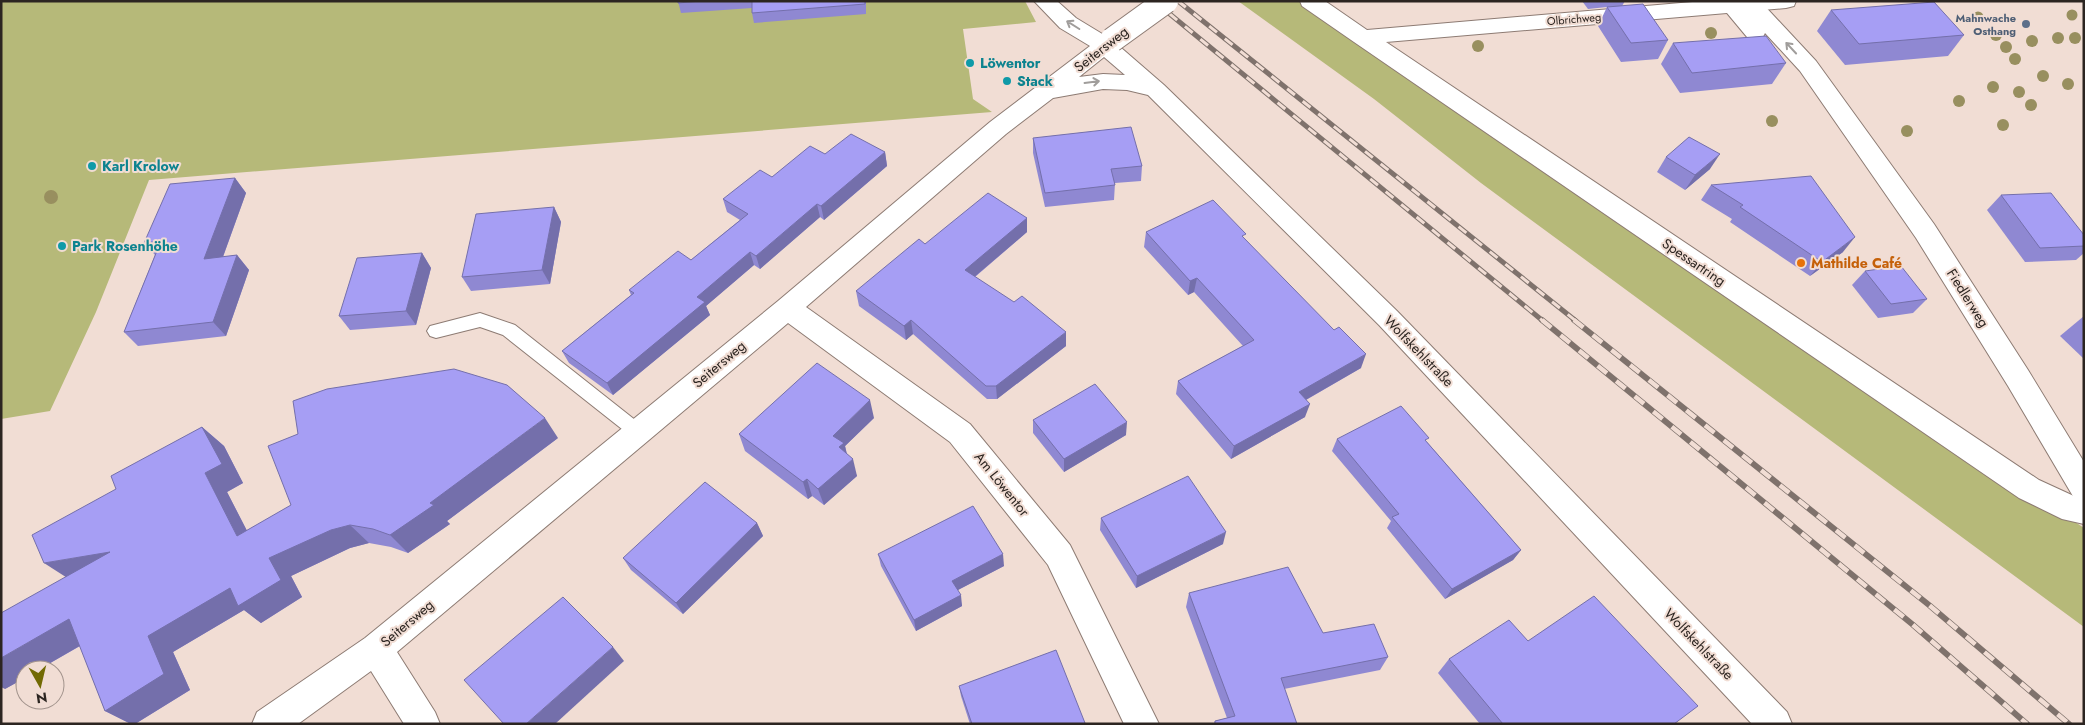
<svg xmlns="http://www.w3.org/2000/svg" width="2085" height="725" viewBox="0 0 2085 725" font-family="Jost,sans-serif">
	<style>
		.green { fill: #b6b979 }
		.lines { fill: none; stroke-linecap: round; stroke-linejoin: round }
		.lane-casing { stroke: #8d7b73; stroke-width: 2 }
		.street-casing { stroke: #8d7b73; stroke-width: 2 }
		.secondary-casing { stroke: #8d7b73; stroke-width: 2 }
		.lane { fill: #fff; fill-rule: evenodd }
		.street { fill: #fff; fill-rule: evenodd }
		.secondary { fill: #fff; fill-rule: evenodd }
		.rail-far1-casing { stroke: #7f726c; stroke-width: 5 }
		.rail-casing { stroke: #7f726c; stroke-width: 6 }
		.rail-far1 { stroke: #f1ddd4; stroke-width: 3; stroke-dasharray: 10; stroke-linecap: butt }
		.rail { stroke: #f1ddd4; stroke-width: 4.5; stroke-dasharray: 12; stroke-linecap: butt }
		.street-bridge-casing { stroke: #8d7b73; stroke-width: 26; stroke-linecap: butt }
		.street-bridge { stroke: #fff; stroke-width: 24 }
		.tree { fill: #988f5f }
		.wall { fill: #8f88d2 }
		.shaded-wall { fill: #746fab }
		.building { fill: #a69ef4; stroke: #746fab }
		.oneway { stroke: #a09d9b }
		.service-dot { fill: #5c6f8a; stroke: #f1ddd4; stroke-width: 2 }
		.culture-dot { fill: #0f9aa8; stroke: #f1ddd4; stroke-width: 2 }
		.food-dot { fill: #e8710a; stroke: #f1ddd4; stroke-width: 2 }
		.labels { text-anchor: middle; stroke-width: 4; stroke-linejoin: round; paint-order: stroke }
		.far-service-label { font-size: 11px; font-weight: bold; fill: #4e5e75; stroke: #f1ddd4; text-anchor: end }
		.far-street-label { font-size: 11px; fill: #2c2521; stroke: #f1ddd4 }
		.street-label { font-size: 14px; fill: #2c2521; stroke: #f1ddd4 }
		.culture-label { font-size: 14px; font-weight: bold; fill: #0d838f; stroke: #f1ddd4; text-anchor: start }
		.food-label { font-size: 14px; font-weight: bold; fill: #c56008; stroke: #f1ddd4; text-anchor: start }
	</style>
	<rect width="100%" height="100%" fill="#f1ddd4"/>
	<g class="green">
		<polygon points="1,1 1025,1 1036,22 963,29 973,99 992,112 149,180 96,312 50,411 1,419"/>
		<polygon points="1238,1 1310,1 2084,528 2084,627 1481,183 1374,99"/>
	</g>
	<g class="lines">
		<g class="lane-casing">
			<polygon id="lane" points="480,313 515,325 644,427 647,432 644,437 638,440 632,437 503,335 480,327 436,338 430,336 427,331 430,326"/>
		</g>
		<g class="street-casing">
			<g id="street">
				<path d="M 1034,1 L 1057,1 L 1076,18 L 1104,35 L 1112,33 L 1120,35 L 1123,40 L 1119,46 L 1164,85 L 1397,311 L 1787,712 L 1792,724 L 1752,724 L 1379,325 L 1148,95 L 1127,90 L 1103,89 L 1053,98 L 1006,134 L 806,307 L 970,424 L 1070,545 L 1159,724 L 1124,724 L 1048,565 L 950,442 L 788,323 L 397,652 L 435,712 L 440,724 L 404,724 L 371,671 L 298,724 L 252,724 L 257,712 L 365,638 L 778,301 L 990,122 L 1090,46 L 1060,28 ZM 1104,57 L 1125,75 L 1103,74 L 1079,77 Z"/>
				<polygon points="1300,1 1325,1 1367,30 1704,1 1796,1 1794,6 1786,8 1386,42 2039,480 2076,497 2084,498 2084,524 2062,519 2019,498 1354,42 1302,6"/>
			</g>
		</g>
		<g class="secondary-casing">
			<polygon id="secondary" points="1717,1 1760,1 1816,61 1934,224 2028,370 2084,462 2084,502 2074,498 2008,386 1916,238 1800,71 1765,33 1763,37 1755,39 1747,37"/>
		</g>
		<use href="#lane" class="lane"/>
		<use href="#street" class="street"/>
		<use href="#secondary" class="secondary"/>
		<g class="rail-far1-casing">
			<g id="rail-far1">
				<polyline points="1154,1 1543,321"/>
				<polyline points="1178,1 1576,321"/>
			</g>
		</g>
		<g class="rail-casing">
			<g id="rail">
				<polyline points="1542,320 1912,624 2027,724"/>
				<polyline points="1574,320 1929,605 2069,724"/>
			</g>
		</g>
		<use href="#rail-far1" class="rail-far1"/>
		<use href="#rail" class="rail"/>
		<g class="street-bridge-casing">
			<polyline id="street-bridge" points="1112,40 1166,1"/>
		</g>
		<use href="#street-bridge" class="street-bridge"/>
	</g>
	<g class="tree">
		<circle cx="2072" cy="15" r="5.5"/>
		<circle cx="1978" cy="17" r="5.5"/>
		<circle cx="1711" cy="33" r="6"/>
		<circle cx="1996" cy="35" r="6"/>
		<circle cx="2058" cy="38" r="6"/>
		<circle cx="2075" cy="38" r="6"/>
		<circle cx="2032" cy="41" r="6"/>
		<circle cx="1478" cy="46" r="6"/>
		<circle cx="2006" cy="47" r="6"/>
		<circle cx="2015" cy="59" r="6"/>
		<circle cx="2043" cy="76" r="6"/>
		<circle cx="2068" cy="84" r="6"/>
		<circle cx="1993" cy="87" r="6"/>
		<circle cx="2019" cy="92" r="6"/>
		<circle cx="1959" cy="101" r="6"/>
		<circle cx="2031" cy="105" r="6"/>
		<circle cx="1772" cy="121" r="6"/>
		<circle cx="2003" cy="125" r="6"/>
		<circle cx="1907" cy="131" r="6"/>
		<circle cx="51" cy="197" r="7"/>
	</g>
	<g class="wall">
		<polygon points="678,1 866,1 866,14 754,23 752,13 752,8 681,13"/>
		<polygon points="1582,1 1625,1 1622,6 1668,40 1658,59 1621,62 1598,26 1607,7 1588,9"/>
		<polygon points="1831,10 1964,35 1948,56 1845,65 1817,31"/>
		<polygon points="1673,43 1786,63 1772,84 1680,93 1661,64"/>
		<polygon points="1033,138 1142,166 1141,181 1115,183 1114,200 1045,207 1033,153"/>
		<polygon points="885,152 887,166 824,220 820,217 760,269 754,265 706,306 710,315 613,395 569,363 562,351 631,295 629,290 691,260 740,220 727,212 723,199 772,177 825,154"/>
		<polygon points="1666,157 1710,169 1685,190 1657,172"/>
		<polygon points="235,178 246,193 223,257 237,255 249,270 226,336 138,346 124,332 155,255 144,243"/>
		<polygon points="1711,185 1843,252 1810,276 1730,222 1732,219 1701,200"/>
		<polygon points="2001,195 2084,235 2084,253 2076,260 2025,262 1987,210"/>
		<polygon points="554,207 561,222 550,284 471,291 462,277"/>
		<polygon points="1027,218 1027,232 975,277 1066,346 997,399 987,399 913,334 906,340 859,306 856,291 925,244"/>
		<polygon points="1146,232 1245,239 1361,368 1306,400 1305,417 1231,459 1176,394 1178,381 1243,346 1194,292 1188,295 1144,247"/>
		<polygon points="422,253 431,268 416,325 350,330 339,316"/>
		<polygon points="1865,271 1927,299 1913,313 1878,318 1852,285"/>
		<polygon points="2084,316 2084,359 2060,336"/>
		<polygon points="874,418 845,446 847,454 857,476 824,505 812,496 808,499 745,451 739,434"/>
		<polygon points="1033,420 1126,435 1064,472 1033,433"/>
		<polygon points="202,427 224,446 243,483 227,492 247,531 558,438 447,521 450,524 408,553 391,547 369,543 350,548 291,576 302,597 261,623 244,610 173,652 190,690 135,724 131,724 105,711 80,646 5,689 65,577 116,489"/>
		<polygon points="1337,439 1427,442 1521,550 1513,560 1445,599 1387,528 1391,521 1332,451"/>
		<polygon points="1101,518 1223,544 1136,588 1100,530"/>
		<polygon points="757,523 763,536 683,614 631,570 623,558"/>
		<polygon points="878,554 1004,566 958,590 962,606 916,631 881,566"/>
		<polygon points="1189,593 1323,633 1388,657 1380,670 1284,689 1297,724 1214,724 1215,721 1227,718 1186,607"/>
		<polygon points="1528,641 1674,724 1480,724 1438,673 1449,659"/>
		<polygon points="959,686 1085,723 1085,724 970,724 961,696"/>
	</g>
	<g class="shaded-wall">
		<polygon points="885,152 887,166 824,220 821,206"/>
		<polygon points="1720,154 1710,169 1685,190 1695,175"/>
		<polygon points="235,178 246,193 217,273 204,259"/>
		<polygon points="817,204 820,217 760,269 756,256"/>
		<polygon points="554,207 561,222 550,284 542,270"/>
		<polygon points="1027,218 1027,232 966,284 965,270"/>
		<polygon points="1855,237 1843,252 1810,276 1822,262"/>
		<polygon points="750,252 754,265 706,306 710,315 613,395 607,383 697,297"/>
		<polygon points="422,253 431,268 416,325 406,311"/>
		<polygon points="237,255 249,270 226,336 213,322"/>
		<polygon points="1197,278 1194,292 1188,295 1190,281"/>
		<polygon points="911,320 913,334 906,340 904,326"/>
		<polygon points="1066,332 1066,346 997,399 996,386"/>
		<polygon points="1366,354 1361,368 1295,406 1299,392"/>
		<polygon points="870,400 874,418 845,446 848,460 844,464 833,436"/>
		<polygon points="1310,404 1305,417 1231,459 1234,446"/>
		<polygon points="545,418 558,438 447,521 450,524 408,553 390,535 430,503"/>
		<polygon points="1127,422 1126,435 1064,472 1064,459"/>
		<polygon points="202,427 224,446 243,483 227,492 259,554 237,536 205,473"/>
		<polygon points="853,459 857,476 824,505 818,489"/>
		<polygon points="807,479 812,496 808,499 803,482"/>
		<polygon points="757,523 763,536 683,614 676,603"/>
		<polygon points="350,525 369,543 350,548 291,576 302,597 261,623 244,610 173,652 190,690 135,724 131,724 105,711 148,636 269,558 331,530"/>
		<polygon points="1226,532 1223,544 1136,588 1137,576"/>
		<polygon points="1521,550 1513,560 1445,599 1452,589"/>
		<polygon points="110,552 72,581 44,563"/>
		<polygon points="1003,554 1004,566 954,592 952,581"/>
		<polygon points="961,595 962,606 916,631 914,620"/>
		<polygon points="69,619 97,636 38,670 25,670 25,678 5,689 1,687 1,658"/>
		<polygon points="613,647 624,661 555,724 526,724"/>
	</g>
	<g class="building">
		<polygon points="678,1 701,1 678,3"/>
		<polygon points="752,1 865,1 865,4 752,13"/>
		<polygon points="1934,2 1964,35 1859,44 1831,10"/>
		<polygon points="1643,4 1668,40 1631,43 1607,7"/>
		<polygon points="1766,36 1786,63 1692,73 1673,43"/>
		<polygon points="1131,127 1142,166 1111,169 1115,185 1045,193 1033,138"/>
		<polygon points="851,134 885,152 821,206 817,204 756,256 750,252 697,297 705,302 607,383 562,351 634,293 629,290 678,251 691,260 748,214 723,199 760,170 772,177 810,146 825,154"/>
		<polygon points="1689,137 1720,154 1695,175 1666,157"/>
		<polygon points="1811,176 1855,237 1822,262 1740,207 1743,205 1711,185"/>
		<polygon points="235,178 204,259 237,255 213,322 124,332 161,241 144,243 170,184"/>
		<polygon points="988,193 1027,218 965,270 1014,302 1022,296 1066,332 996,386 986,386 911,320 904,326 856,291 919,239 925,244"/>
		<polygon points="2051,193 2084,235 2084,246 2040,248 2001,195"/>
		<polygon points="1213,200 1246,234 1242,236 1334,330 1339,327 1366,354 1299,392 1310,404 1234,446 1178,381 1254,340 1197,278 1190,281 1146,232"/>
		<polygon points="554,207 542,270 462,277 476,214"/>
		<polygon points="422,253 406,311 339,316 357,258"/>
		<polygon points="1901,266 1927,299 1891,304 1865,271"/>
		<polygon points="817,363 870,400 833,436 844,443 839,447 853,459 818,489 807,479 803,482 739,434"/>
		<polygon points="454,369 507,385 545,418 430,503 434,505 390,535 373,529 350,525 331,530 269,558 281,580 238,606 230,588 148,636 164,674 105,711 69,619 1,658 1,613 110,552 44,563 32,535 116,489 111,476 202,427 222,464 205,473 237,536 291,505 268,446 298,434 293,401 327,389"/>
		<polygon points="1095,384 1127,422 1064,459 1033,420"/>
		<polygon points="1401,406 1429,438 1425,440 1521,550 1452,589 1392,517 1399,514 1337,439"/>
		<polygon points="1188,476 1226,532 1137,576 1101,518"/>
		<polygon points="705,482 757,523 676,603 623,558"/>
		<polygon points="973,506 1003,554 952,581 961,595 914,620 878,554"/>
		<polygon points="1288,567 1323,633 1374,624 1388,657 1281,678 1297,724 1215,724 1215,721 1235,716 1189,593"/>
		<polygon points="1594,596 1698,706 1674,724 1503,724 1449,659 1509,620 1528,641"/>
		<polygon points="563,597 613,647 526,724 504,724 464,680"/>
		<polygon points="1056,650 1085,723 1082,724 972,724 959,686"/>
	</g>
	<defs><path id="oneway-shaft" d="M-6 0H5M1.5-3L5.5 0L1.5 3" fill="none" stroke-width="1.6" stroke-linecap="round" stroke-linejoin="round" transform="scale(1.25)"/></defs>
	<g class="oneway">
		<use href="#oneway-shaft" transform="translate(1073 25) rotate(-148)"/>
		<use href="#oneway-shaft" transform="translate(1791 48) rotate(-133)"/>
		<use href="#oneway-shaft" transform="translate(1092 82) rotate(-7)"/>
	</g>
	<circle class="service-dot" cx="2026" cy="24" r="5"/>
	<g class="culture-dot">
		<circle cx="970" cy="63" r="5"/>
		<circle cx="1007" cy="81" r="5"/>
		<circle cx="92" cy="166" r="5"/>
		<circle cx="62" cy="246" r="5"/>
	</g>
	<circle class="food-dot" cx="1801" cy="263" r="5"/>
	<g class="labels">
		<g class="far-service-label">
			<text x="2016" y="22">Mahnwache<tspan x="2016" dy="13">Osthang</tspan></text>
		</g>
		<g class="far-street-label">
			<text transform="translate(1574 19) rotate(-5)" y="4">Olbrichweg</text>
		</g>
		<g class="street-label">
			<text transform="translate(1101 49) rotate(-38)" y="5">Seitersweg</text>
			<text transform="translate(1694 262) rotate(34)" y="5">Spessartring</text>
			<text transform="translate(1968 298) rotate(58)" y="5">Fiedlerweg</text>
			<text transform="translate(1419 351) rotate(46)" y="5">Wolfskehlstraße</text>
			<text transform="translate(719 364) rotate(-40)" y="5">Seitersweg</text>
			<text transform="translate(1002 484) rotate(51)" y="5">Am Löwentor</text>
			<text transform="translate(407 623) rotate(-40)" y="5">Seitersweg</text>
			<text transform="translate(1699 644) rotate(46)" y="5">Wolfskehlstraße</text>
		</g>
		<g class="culture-label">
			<text x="980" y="68">Löwentor</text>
			<text x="1017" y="86">Stack</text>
			<text x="102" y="171">Karl Krolow</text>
			<text x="72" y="251">Park Rosenhöhe</text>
		</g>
		<g class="food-label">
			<text x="1811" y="268">Mathilde Café</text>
		</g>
	</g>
	<rect width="2085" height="725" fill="none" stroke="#2c2521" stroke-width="5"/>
	<g transform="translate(40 685) rotate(172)"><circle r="24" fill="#f1ddd4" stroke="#a2938c"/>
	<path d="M0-4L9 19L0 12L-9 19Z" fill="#726a03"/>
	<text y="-8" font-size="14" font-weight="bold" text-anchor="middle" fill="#2c2521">N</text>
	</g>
</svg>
